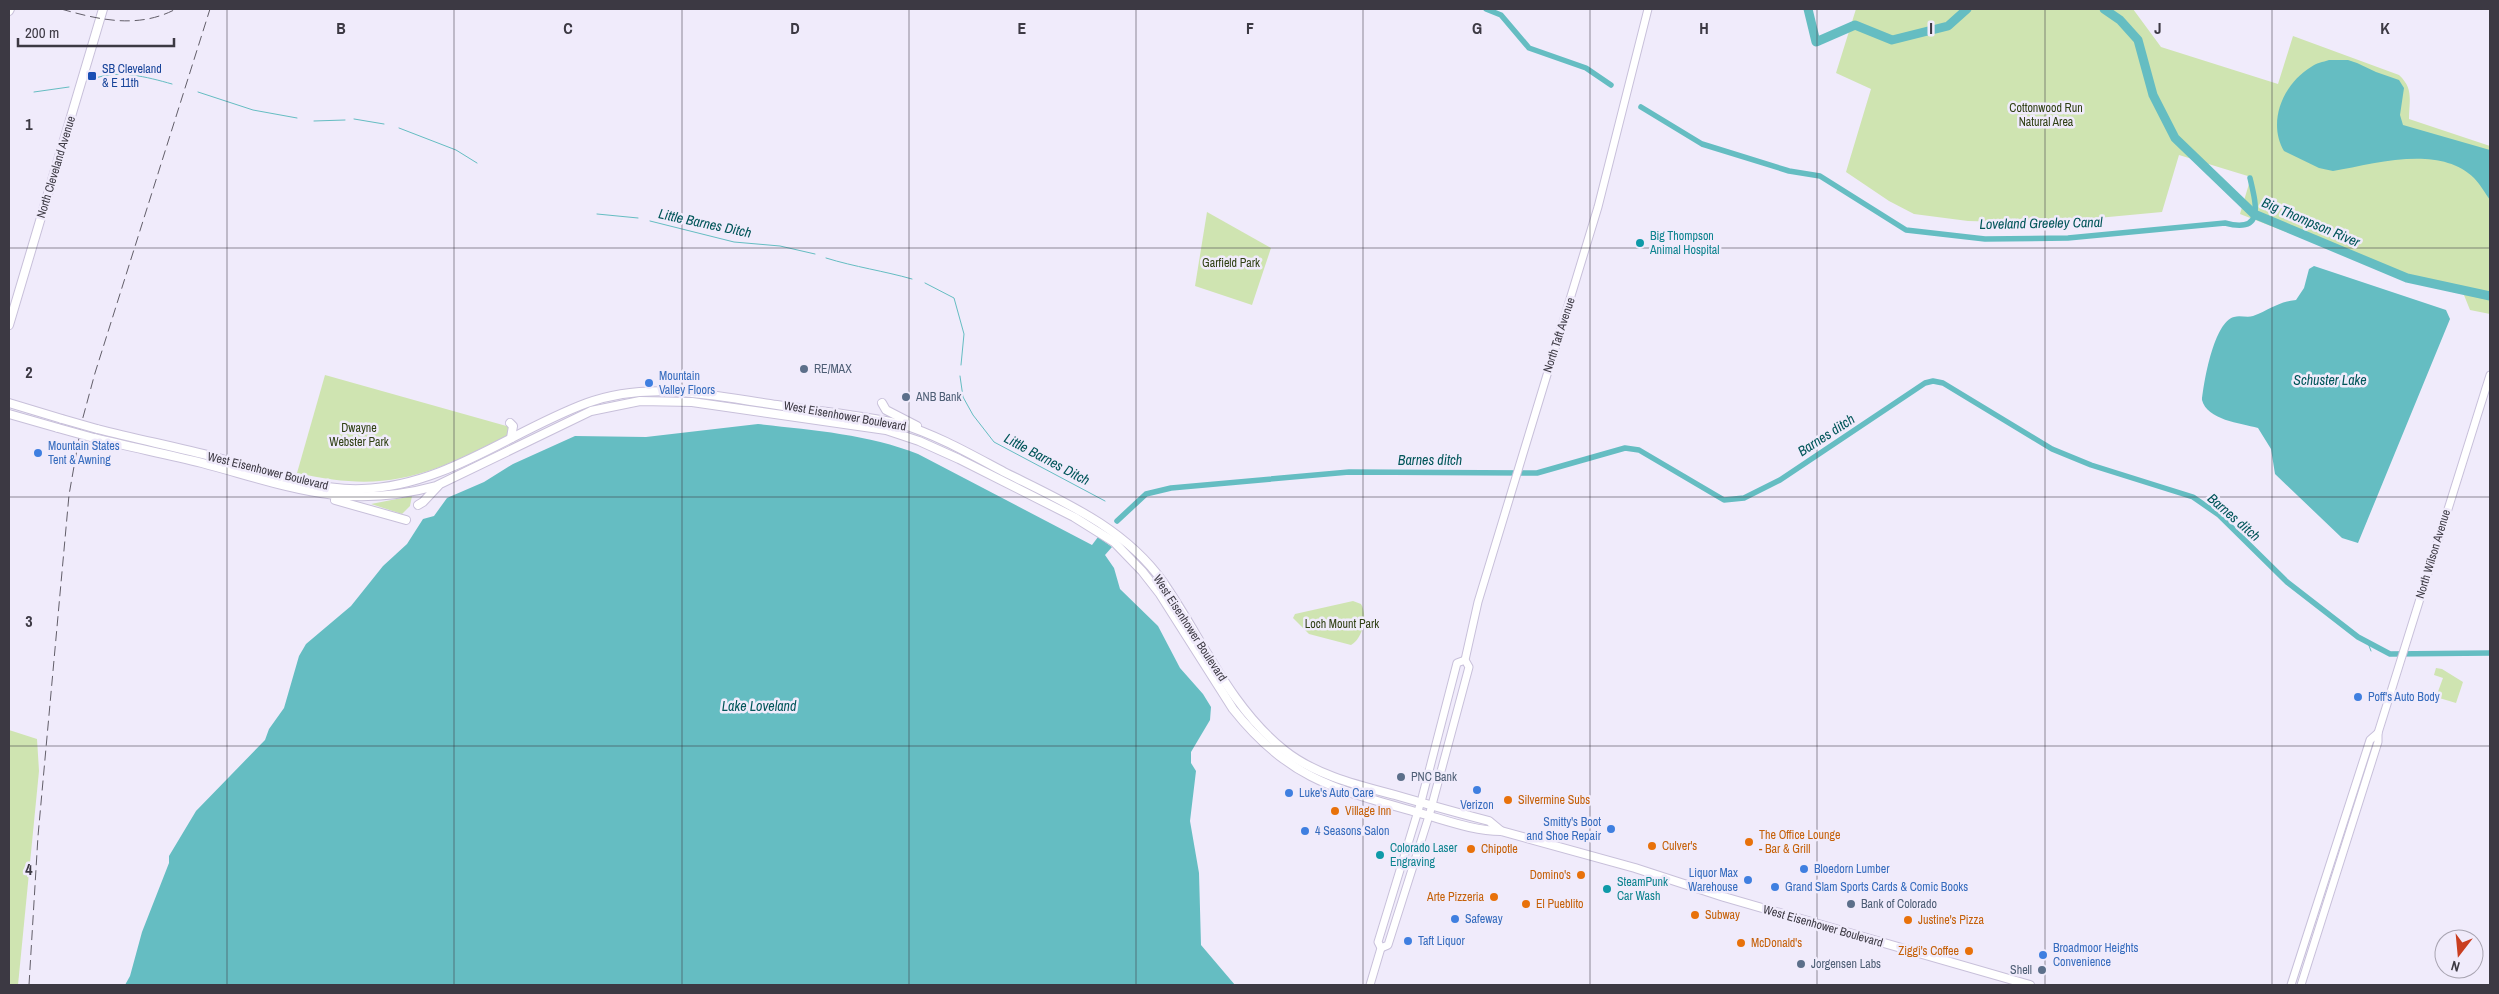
<svg xmlns="http://www.w3.org/2000/svg" width="2499" height="994" viewBox="0 0 2499 994" font-family="'Archivo Narrow',sans-serif">
	<style>
		.green { fill: #cfe4b1 }
		.water { fill: #65bdc2 }
		.lines { fill: none; stroke-linecap: round; stroke-linejoin: round }
		.stream { stroke: #65bdc2; stroke-width: 1 }
		.canal { stroke: #65bdc2; stroke-width: 5.5 }
		.river { stroke: #65bdc2; stroke-width: 9 }
		.major-casing { stroke: #c8c0da; stroke-width: 9 }
		.highway-casing { stroke: #c8c0da; stroke-width: 10 }
		.major { stroke: #fff; stroke-width: 7 }
		.highway { stroke: #fff; stroke-width: 8 }
		.rail { stroke: #625e69; stroke-width: 1; stroke-dasharray: 10 5; stroke-linecap: butt }
		.highway-bridge-casing { stroke: #c8c0da; stroke-width: 10; stroke-linecap: butt }
		.highway-bridge { stroke: #fff; stroke-width: 8 }
		.grid { fill: none; stroke: #3c3943; stroke-width: 1; stroke-opacity: 0.55 }
		.transit-dot { fill: #1a4fb4; stroke: #f0ebfb; stroke-width: 2 }
		.culture-dot { fill: #0f9aa8; stroke: #f0ebfb; stroke-width: 2 }
		.service-dot { fill: #5c6f8a; stroke: #f0ebfb; stroke-width: 2 }
		.shop-dot { fill: #3f7fe0; stroke: #f0ebfb; stroke-width: 2 }
		.food-dot { fill: #e8710a; stroke: #f0ebfb; stroke-width: 2 }
		.labels { text-anchor: middle; stroke-width: 5; stroke-linejoin: round; paint-order: stroke }
		.transit-label { font-size: 12px; fill: #164399; stroke: #f0ebfb; text-anchor: start }
		.park-label { font-size: 12px; fill: #304014; stroke: #f0ebfb }
		.street-label { font-size: 12px; fill: #3c3943; stroke: #f0ebfb }
		.culture-label { font-size: 12px; fill: #0d838f; stroke: #f0ebfb; text-anchor: start }
		.service-label { font-size: 12px; fill: #4e5e75; stroke: #f0ebfb; text-anchor: start }
		.shop-label { font-size: 12px; fill: #366cbe; stroke: #f0ebfb; text-anchor: start }
		.food-label { font-size: 12px; fill: #c56008; stroke: #f0ebfb; text-anchor: start }
		.water-label { font-size: 14px; font-style: italic; fill: #015559; stroke: #f0ebfb }
		.grid-label { font-size: 16px; text-anchor: middle; font-weight: bold; fill: #3c3943; stroke: #f0ebfb; stroke-width: 5; stroke-linejoin: round; paint-order: stroke }
	</style>
	<rect width="100%" height="100%" fill="#f0ebfb"/>
	<g class="green">
		<path d="M 1856,9 L 2133,9 L 2161,47 L 2278,84 L 2293,36 L 2399,75 C 2414,89 2409,100 2409,119 L 2490,146 L 2490,314 L 2470,310 L 2462,290 L 2410,280 L 2240,214 L 2251,177 L 2179,155 L 2162,212 L 2044,223 L 1968,221 L 1914,214 L 1889,201 L 1846,172 L 1871,89 L 1836,73 Z"/>
		<polygon points="1207,212 1271,248 1252,305 1195,286"/>
		<path d="M 325,375 L 510,427 L 510,434 C 430,475 388,494 297,473 Z"/>
		<polygon points="412,496 410,506 402,514 371,504"/>
		<path d="M 1353,601 L 1361,604 C 1368,616 1363,638 1351,645 L 1309,634 L 1293,618 L 1295,614 Z"/>
		<polygon points="2436,668 2442,669 2463,682 2456,703 2436,697 2443,678 2434,675"/>
		<polygon points="9,730 37,739 39,771 18,985 9,985"/>
	</g>
	<g class="water">
		<path d="M 2329,60 L 2348,60 L 2357,63 L 2376,72 L 2399,80 L 2404,88 L 2400,115 L 2403,125 L 2490,150 L 2490,200 C 2485,193 2480,184 2474,178 C 2439,144 2375,164 2333,171 L 2319,168 L 2284,151 C 2267,122 2283,84 2311,67 C 2316,63 2323,62 2329,60 Z"/>
		<path d="M 2314,266 L 2446,310 L 2450,319 L 2358,543 L 2342,538 L 2275,474 L 2271,449 L 2258,428 C 2240,423 2207,420 2202,400 C 2204,381 2214,322 2234,317 C 2240,315 2247,318 2253,316 C 2270,310 2277,302 2296,300 L 2304,288 L 2309,269 Z"/>
		<path d="M 758,424 C 811,430 868,434 918,454 L 1092,545 L 1098,537 L 1112,547 L 1105,555 L 1114,568 L 1120,589 L 1158,626 L 1180,668 L 1203,694 L 1211,707 L 1210,720 L 1191,752 L 1191,763 L 1196,771 L 1190,821 L 1199,873 L 1201,945 L 1235,985 L 125,985 L 130,976 L 142,932 L 169,863 L 169,856 L 196,811 L 265,740 L 269,729 L 284,708 L 299,656 L 306,644 L 351,606 L 383,566 L 407,544 L 423,519 L 434,516 L 447,498 L 484,482 L 513,464 L 575,436 L 646,437 Z"/>
	</g>
	<g class="lines">
		<g class="stream">
			<path d="M 93,79 C 118,69 147,77 172,84"/>
			<polyline points="34,92 69,87"/>
			<polyline points="198,92 253,110 297,118"/>
			<polyline points="354,119 384,124"/>
			<polyline points="314,121 345,120"/>
			<polyline points="399,128 456,150 477,163"/>
			<polyline points="597,214 638,218"/>
			<polyline points="650,221 734,242 780,246 815,254"/>
			<path d="M 826,258 C 855,267 884,271 912,279"/>
			<polyline points="925,283 954,298 964,334 961,365"/>
			<polyline points="960,376 963,397 973,415 994,442 1105,501"/>
			<polyline points="2368,643 2371,651"/>
		</g>
		<g class="canal">
			<polyline points="1486,9 1501,15 1529,48 1586,68 1611,85"/>
			<path d="M 1641,107 L 1702,144 L 1789,171 L 1820,176 L 1906,230 L 1985,239 L 2068,238 L 2225,223 C 2265,234 2256,204 2250,178"/>
			<polyline points="1117,521 1146,494 1171,488 1349,472 1537,473 1625,448 1639,450 1724,500 1744,498 1780,480 1925,383 1933,381 1943,383 2052,449 2091,465 2193,497 2219,515 2287,582 2358,637 2390,654 2490,653"/>
		</g>
		<g class="river">
			<polyline points="1808,9 1816,42 1855,25 1892,40 1948,26 1967,9"/>
			<polyline points="2104,9 2120,20 2138,40 2153,95 2175,138 2254,214 2407,278 2490,296"/>
		</g>
		<g class="major-casing">
			<g id="major">
				<polyline points="1381,948 1388,945 1429,816 1469,667 1465,660 1478,602 1598,207 1648,9"/>
				<polyline points="1370,985 1381,948 1378,942 1422,798 1457,663 1465,660"/>
				<polyline points="2291,985 2370,740 2378,733"/>
				<polyline points="2301,985 2378,742 2378,733 2490,375"/>
			</g>
		</g>
		<g class="highway-casing">
			<g id="highway">
				<polyline points="9,11 10,9"/>
				<polyline points="9,325 103,9"/>
				<polyline points="9,403 62,419"/>
				<polyline points="882,403 886,410 917,426"/>
				<polyline points="9,414 58,428"/>
				<polyline points="510,423 513,426 511,438"/>
				<path d="M 97,429 C 136,439 176,447 215,457 C 262,470 313,491 362,489 C 446,486 511,431 587,403 C 649,380 714,396 777,405 C 819,411 860,415 901,424 C 937,435 970,454 1004,472 C 1062,501 1124,527 1163,582 C 1202,638 1229,706 1284,750 C 1315,775 1357,785 1395,795 C 1426,804 1458,813 1489,821 L 1501,831"/>
				<path d="M 94,438 C 130,447 166,454 202,463 C 288,486 345,511 436,486 L 591,411 L 640,401 L 692,402 L 886,430 L 919,441 L 959,459 L 1074,517 L 1114,542 L 1142,571 L 1160,594 L 1233,709 C 1290,781 1338,790 1423,814 C 1448,821 1475,831 1501,831 L 1635,868 L 1724,897 L 2030,985"/>
				<polyline points="335,500 406,520"/>
				<polyline points="418,505 423,502 438,486"/>
			</g>
		</g>
		<use href="#major" class="major"/>
		<use href="#highway" class="highway"/>
		<g class="rail">
			<path d="M 61,9 C 100,20 138,29 176,9"/>
			<polyline points="29,985 38,836 69,495 82,421 95,373 210,9"/>
		</g>
		<g class="highway-bridge-casing">
			<g id="highway-bridge">
				<polyline points="62,419 97,429"/>
				<polyline points="58,428 94,438"/>
			</g>
		</g>
		<use href="#highway-bridge" class="highway-bridge"/>
	</g>
	<path class="grid" d="M 227,9 L 227,985M 454,9 L 454,985M 682,9 L 682,985M 909,9 L 909,985M 1136,9 L 1136,985M 1363,9 L 1363,985M 1590,9 L 1590,985M 1817,9 L 1817,985M 2045,9 L 2045,985M 2272,9 L 2272,985M 9,248 L 2490,248M 9,497 L 2490,497M 9,746 L 2490,746"/>
	<rect class="transit-dot" x="87" y="71" width="10" height="10" rx="2.5"/>
	<g class="culture-dot">
		<circle cx="1640" cy="243" r="5"/>
		<circle cx="1380" cy="855" r="5"/>
		<circle cx="1607" cy="889" r="5"/>
	</g>
	<g class="service-dot">
		<circle cx="804" cy="369" r="5"/>
		<circle cx="906" cy="397" r="5"/>
		<circle cx="1401" cy="777" r="5"/>
		<circle cx="1851" cy="904" r="5"/>
		<circle cx="1801" cy="964" r="5"/>
		<circle cx="2042" cy="970" r="5"/>
	</g>
	<g class="shop-dot">
		<circle cx="649" cy="383" r="5"/>
		<circle cx="38" cy="453" r="5"/>
		<circle cx="2358" cy="697" r="5"/>
		<circle cx="1477" cy="790" r="5"/>
		<circle cx="1289" cy="793" r="5"/>
		<circle cx="1611" cy="829" r="5"/>
		<circle cx="1305" cy="831" r="5"/>
		<circle cx="1804" cy="869" r="5"/>
		<circle cx="1748" cy="880" r="5"/>
		<circle cx="1775" cy="887" r="5"/>
		<circle cx="1455" cy="919" r="5"/>
		<circle cx="1408" cy="941" r="5"/>
		<circle cx="2043" cy="955" r="5"/>
	</g>
	<g class="food-dot">
		<circle cx="1508" cy="800" r="5"/>
		<circle cx="1335" cy="811" r="5"/>
		<circle cx="1749" cy="842" r="5"/>
		<circle cx="1652" cy="846" r="5"/>
		<circle cx="1471" cy="849" r="5"/>
		<circle cx="1581" cy="875" r="5"/>
		<circle cx="1494" cy="897" r="5"/>
		<circle cx="1526" cy="904" r="5"/>
		<circle cx="1695" cy="915" r="5"/>
		<circle cx="1908" cy="920" r="5"/>
		<circle cx="1741" cy="943" r="5"/>
		<circle cx="1969" cy="951" r="5"/>
	</g>
	<g class="labels">
		<g class="transit-label">
			<text x="102" y="73">SB Cleveland<tspan x="102" dy="14">&amp; E 11th</tspan></text>
		</g>
		<g class="park-label">
			<text x="2046" y="112">Cottonwood Run<tspan x="2046" dy="14">Natural Area</tspan></text>
			<text x="1231" y="267">Garfield Park</text>
			<text x="359" y="432">Dwayne<tspan x="359" dy="14">Webster Park</tspan></text>
			<text x="1342" y="628">Loch Mount Park</text>
		</g>
		<g class="street-label">
			<text transform="translate(56 167) rotate(-73)" y="4">North Cleveland Avenue</text>
			<text transform="translate(1559 335) rotate(-72)" y="4">North Taft Avenue</text>
			<text transform="translate(845 416) rotate(10)" y="4">West Eisenhower Boulevard</text>
			<text transform="translate(268 471) rotate(14)" y="4">West Eisenhower Boulevard</text>
			<text transform="translate(2433 554) rotate(-73)" y="4">North Wilson Avenue</text>
			<text transform="translate(1190 628) rotate(57)" y="4">West Eisenhower Boulevard</text>
			<text transform="translate(1823 926) rotate(16)" y="4">West Eisenhower Boulevard</text>
		</g>
		<g class="culture-label">
			<text x="1650" y="240">Big Thompson<tspan x="1650" dy="14">Animal Hospital</tspan></text>
			<text x="1390" y="852">Colorado Laser<tspan x="1390" dy="14">Engraving</tspan></text>
			<text x="1617" y="886">SteamPunk<tspan x="1617" dy="14">Car Wash</tspan></text>
		</g>
		<g class="service-label">
			<text x="814" y="373">RE/MAX</text>
			<text x="916" y="401">ANB Bank</text>
			<text x="1411" y="781">PNC Bank</text>
			<text x="1861" y="908">Bank of Colorado</text>
			<text x="1811" y="968">Jorgensen Labs</text>
			<text x="2032" y="974" text-anchor="end">Shell</text>
		</g>
		<g class="shop-label">
			<text x="659" y="380">Mountain<tspan x="659" dy="14">Valley Floors</tspan></text>
			<text x="48" y="450">Mountain States<tspan x="48" dy="14">Tent &amp; Awning</tspan></text>
			<text x="2368" y="701">Poff's Auto Body</text>
			<text x="1299" y="797">Luke's Auto Care</text>
			<text x="1477" y="809" text-anchor="middle">Verizon</text>
			<text x="1601" y="826" text-anchor="end">Smitty's Boot<tspan x="1601" dy="14">and Shoe Repair</tspan></text>
			<text x="1315" y="835">4 Seasons Salon</text>
			<text x="1814" y="873">Bloedorn Lumber</text>
			<text x="1738" y="877" text-anchor="end">Liquor Max<tspan x="1738" dy="14">Warehouse</tspan></text>
			<text x="1785" y="891">Grand Slam Sports Cards &amp; Comic Books</text>
			<text x="1465" y="923">Safeway</text>
			<text x="1418" y="945">Taft Liquor</text>
			<text x="2053" y="952">Broadmoor Heights<tspan x="2053" dy="14">Convenience</tspan></text>
		</g>
		<g class="food-label">
			<text x="1518" y="804">Silvermine Subs</text>
			<text x="1345" y="815">Village Inn</text>
			<text x="1759" y="839">The Office Lounge<tspan x="1759" dy="14">- Bar &amp; Grill</tspan></text>
			<text x="1662" y="850">Culver's</text>
			<text x="1481" y="853">Chipotle</text>
			<text x="1571" y="879" text-anchor="end">Domino's</text>
			<text x="1484" y="901" text-anchor="end">Arte Pizzeria</text>
			<text x="1536" y="908">El Pueblito</text>
			<text x="1705" y="919">Subway</text>
			<text x="1918" y="924">Justine's Pizza</text>
			<text x="1751" y="947">McDonald's</text>
			<text x="1959" y="955" text-anchor="end">Ziggi's Coffee</text>
		</g>
		<g class="water-label">
			<text transform="translate(2311 222) rotate(23)" y="5">Big Thompson River</text>
			<text transform="translate(705 223) rotate(12)" y="5">Little Barnes Ditch</text>
			<text transform="translate(2041 223) rotate(-1)" y="5">Loveland Greeley Canal</text>
			<text x="2330" y="385">Schuster Lake</text>
			<text transform="translate(1826 435) rotate(-33)" y="5">Barnes ditch</text>
			<text transform="translate(1047 459) rotate(28)" y="5">Little Barnes Ditch</text>
			<text x="1430" y="465">Barnes ditch</text>
			<text transform="translate(2234 517) rotate(41)" y="5">Barnes ditch</text>
			<text x="759" y="711">Lake Loveland</text>
		</g>
	</g>
	<g class="grid-label">
		<text x="341" y="34">B</text>
		<text x="568" y="34">C</text>
		<text x="795" y="34">D</text>
		<text x="1022" y="34">E</text>
		<text x="1250" y="34">F</text>
		<text x="1477" y="34">G</text>
		<text x="1704" y="34">H</text>
		<text x="1931" y="34">I</text>
		<text x="2158" y="34">J</text>
		<text x="2385" y="34">K</text>
		<text x="29" y="130">1</text>
		<text x="29" y="378">2</text>
		<text x="29" y="627">3</text>
		<text x="29" y="875">4</text>
	</g>
	<rect width="2499" height="994" fill="none" stroke="#3c3943" stroke-width="20"/>
	<g transform="translate(2459 954) rotate(196)"><circle r="24" fill="#f0ebfb" stroke="#a8a4b1"/>
	<path d="M0-4L9 19L0 12L-9 19Z" fill="#c93e20"/>
	<text y="-8" font-size="14" font-weight="bold" text-anchor="middle" fill="#3c3943">N</text>
	</g>
	<path d="M18 38v8h156v-8" fill="none" stroke="#3c3943" stroke-width="2.5"/>
	<text x="25" y="38" font-size="15" fill="#3c3943" stroke="#f0ebfb" stroke-width="4" paint-order="stroke">200 m</text>
</svg>
